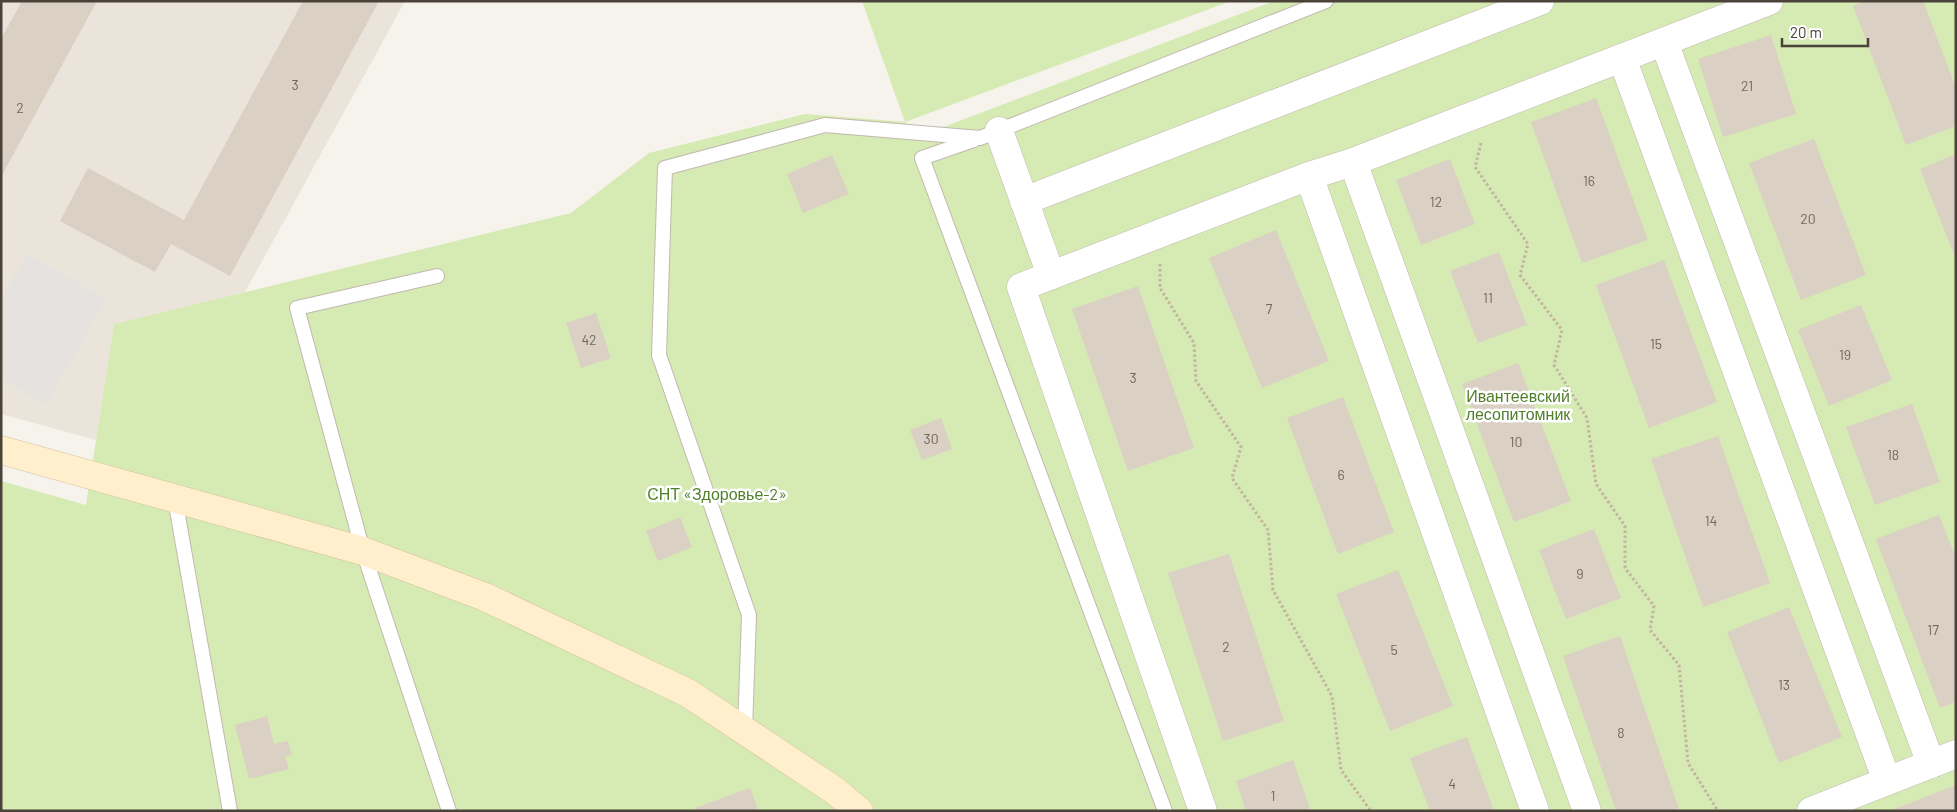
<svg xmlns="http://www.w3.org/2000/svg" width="1957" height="812" viewBox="0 0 1957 812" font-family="Barlow,sans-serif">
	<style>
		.residential { fill: #eae4da }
		.green { fill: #d6eab4 }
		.parking { fill: #e5e2e0 }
		.building { fill: #dbd0c4 }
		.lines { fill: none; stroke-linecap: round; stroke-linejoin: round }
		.lane-casing { stroke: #c2b9ae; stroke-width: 16 }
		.street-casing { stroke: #c2b9ae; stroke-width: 29 }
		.secondary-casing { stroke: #d6c29b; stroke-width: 29 }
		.path { stroke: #c4b49f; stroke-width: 3; stroke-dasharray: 2.5 2.5; stroke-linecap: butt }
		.lane { stroke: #fff; stroke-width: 14 }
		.street { stroke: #fff; stroke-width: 28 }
		.secondary { stroke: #ffefcd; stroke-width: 28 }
		.labels { text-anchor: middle; stroke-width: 5; stroke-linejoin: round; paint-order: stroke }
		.number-label { font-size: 14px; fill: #6f665c }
		.park-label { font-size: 16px; fill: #507f2a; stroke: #fff }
	</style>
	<rect width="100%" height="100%" fill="#f6f2ec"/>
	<polygon class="residential" points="1,1 405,1 245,292 114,325 96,440 1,414"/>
	<polygon class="green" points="862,1 1231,1 905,122 920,136 1274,1 1956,1 1956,811 1,811 1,481 86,505 114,324 571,213 649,153 805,114 905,122"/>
	<polygon class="parking" points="27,254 106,299 46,404 1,379 1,300"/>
	<g class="building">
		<polygon points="22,1 97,1 1,177 1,39"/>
		<polygon points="303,1 379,1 230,276 171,244 155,272 60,221 88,168 184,220"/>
		<polygon points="1864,1 1923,1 1956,88 1956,126 1906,145 1853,6"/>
		<polygon points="1771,35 1796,114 1723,137 1698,59"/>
		<polygon points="1596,98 1648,240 1582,263 1531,122"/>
		<polygon points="1814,139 1866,275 1801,300 1749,163"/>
		<polygon points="1956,154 1956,259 1920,169"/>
		<polygon points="832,155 849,194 803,213 787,174"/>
		<polygon points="1450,159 1475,224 1421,245 1396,180"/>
		<polygon points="1276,230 1329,361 1262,388 1209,258"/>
		<polygon points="1499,252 1527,325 1478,343 1450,271"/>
		<polygon points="1664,260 1717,402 1649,428 1596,285"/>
		<polygon points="1138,286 1194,448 1128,471 1072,309"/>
		<polygon points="1861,305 1892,380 1829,406 1798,330"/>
		<polygon points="596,313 611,358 581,368 566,323"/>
		<polygon points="1518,363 1571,501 1514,522 1462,384"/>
		<polygon points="1343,397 1394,532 1338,554 1287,418"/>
		<polygon points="1912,404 1940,482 1875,505 1846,427"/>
		<polygon points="941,418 952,449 922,460 910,430"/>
		<polygon points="1718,436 1770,583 1703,607 1651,459"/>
		<polygon points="1939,515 1956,558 1956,702 1940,708 1876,539"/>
		<polygon points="680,517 692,547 658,561 646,531"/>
		<polygon points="1594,529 1621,598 1566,619 1539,550"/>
		<polygon points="1229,554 1284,721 1223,741 1168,573"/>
		<polygon points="1398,570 1453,706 1390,731 1336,594"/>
		<polygon points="1789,607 1842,737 1779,763 1727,632"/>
		<polygon points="1620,636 1679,809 1674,811 1616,811 1563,656"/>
		<polygon points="267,716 274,744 288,741 292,755 285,756 289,769 249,779 235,725"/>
		<polygon points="1467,737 1494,811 1430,811 1410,758"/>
		<polygon points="1293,760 1311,811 1246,811 1236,781"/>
		<polygon points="1956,785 1956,811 1889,811"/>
		<polygon points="750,788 759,811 696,811 695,808"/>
	</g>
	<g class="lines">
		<g class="lane-casing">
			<g id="lane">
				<polyline points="974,140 922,158 1165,811"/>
				<polyline points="437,276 297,308 363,551 449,811"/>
				<polyline points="175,499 230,811"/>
				<polyline points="745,730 749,615 659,355 665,168 825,125 980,138 1326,1"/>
			</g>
		</g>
		<g class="street-casing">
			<g id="street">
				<polyline points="1664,42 1931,764"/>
				<polyline points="1622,58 1887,781"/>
				<polyline points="999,131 1051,275"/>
				<polyline points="1353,162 1769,1"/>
				<polyline points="1309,176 1353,162 1587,811"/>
				<polyline points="1024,201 1540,1"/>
				<polyline points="1203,811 1021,287 1309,176 1535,811"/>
				<polyline points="1811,811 1956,754"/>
			</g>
		</g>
		<g class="secondary-casing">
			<polyline id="secondary" points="1,450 363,551 485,597 688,693 834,790 859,811"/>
		</g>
		<g class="path">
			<polyline points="1481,143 1475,167 1528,244 1520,275 1562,330 1554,365 1587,418 1596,484 1625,526 1625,568 1654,606 1650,630 1679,665 1688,763 1718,811"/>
			<polyline points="1160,264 1160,288 1194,343 1196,381 1241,447 1232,478 1268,530 1273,590 1332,696 1341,770 1371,811"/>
		</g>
		<use href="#lane" class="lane"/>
		<use href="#street" class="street"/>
		<use href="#secondary" class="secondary"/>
	</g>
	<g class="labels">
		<g class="number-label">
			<text x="295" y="90">3</text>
			<text x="1747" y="91">21</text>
			<text x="20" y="113">2</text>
			<text x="1589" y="186">16</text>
			<text x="1436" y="207">12</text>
			<text x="1808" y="224">20</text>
			<text x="1488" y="303">11</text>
			<text x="1269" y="314">7</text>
			<text x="589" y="345">42</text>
			<text x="1656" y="349">15</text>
			<text x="1845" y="360">19</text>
			<text x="1133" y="383">3</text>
			<text x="931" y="444">30</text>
			<text x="1516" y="447">10</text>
			<text x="1893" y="460">18</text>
			<text x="1341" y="480">6</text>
			<text x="1711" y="526">14</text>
			<text x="1580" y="579">9</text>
			<text x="1933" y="635">17</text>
			<text x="1226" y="652">2</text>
			<text x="1394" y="655">5</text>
			<text x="1784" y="690">13</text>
			<text x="1621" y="738">8</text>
			<text x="1452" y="789">4</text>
			<text x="1273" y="801">1</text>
		</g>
		<g class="park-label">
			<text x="1518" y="402">Ивантеевский<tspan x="1518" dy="18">лесопитомник</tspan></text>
			<text x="717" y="500">СНТ «Здоровье-2»</text>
		</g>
	</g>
	<rect width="1957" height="812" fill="none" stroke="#4b4239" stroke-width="5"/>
	<path d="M1782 38v8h86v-8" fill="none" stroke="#4b4239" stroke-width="2.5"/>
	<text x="1790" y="38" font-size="15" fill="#4b4239" stroke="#ffffff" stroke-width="4" paint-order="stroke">20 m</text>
</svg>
